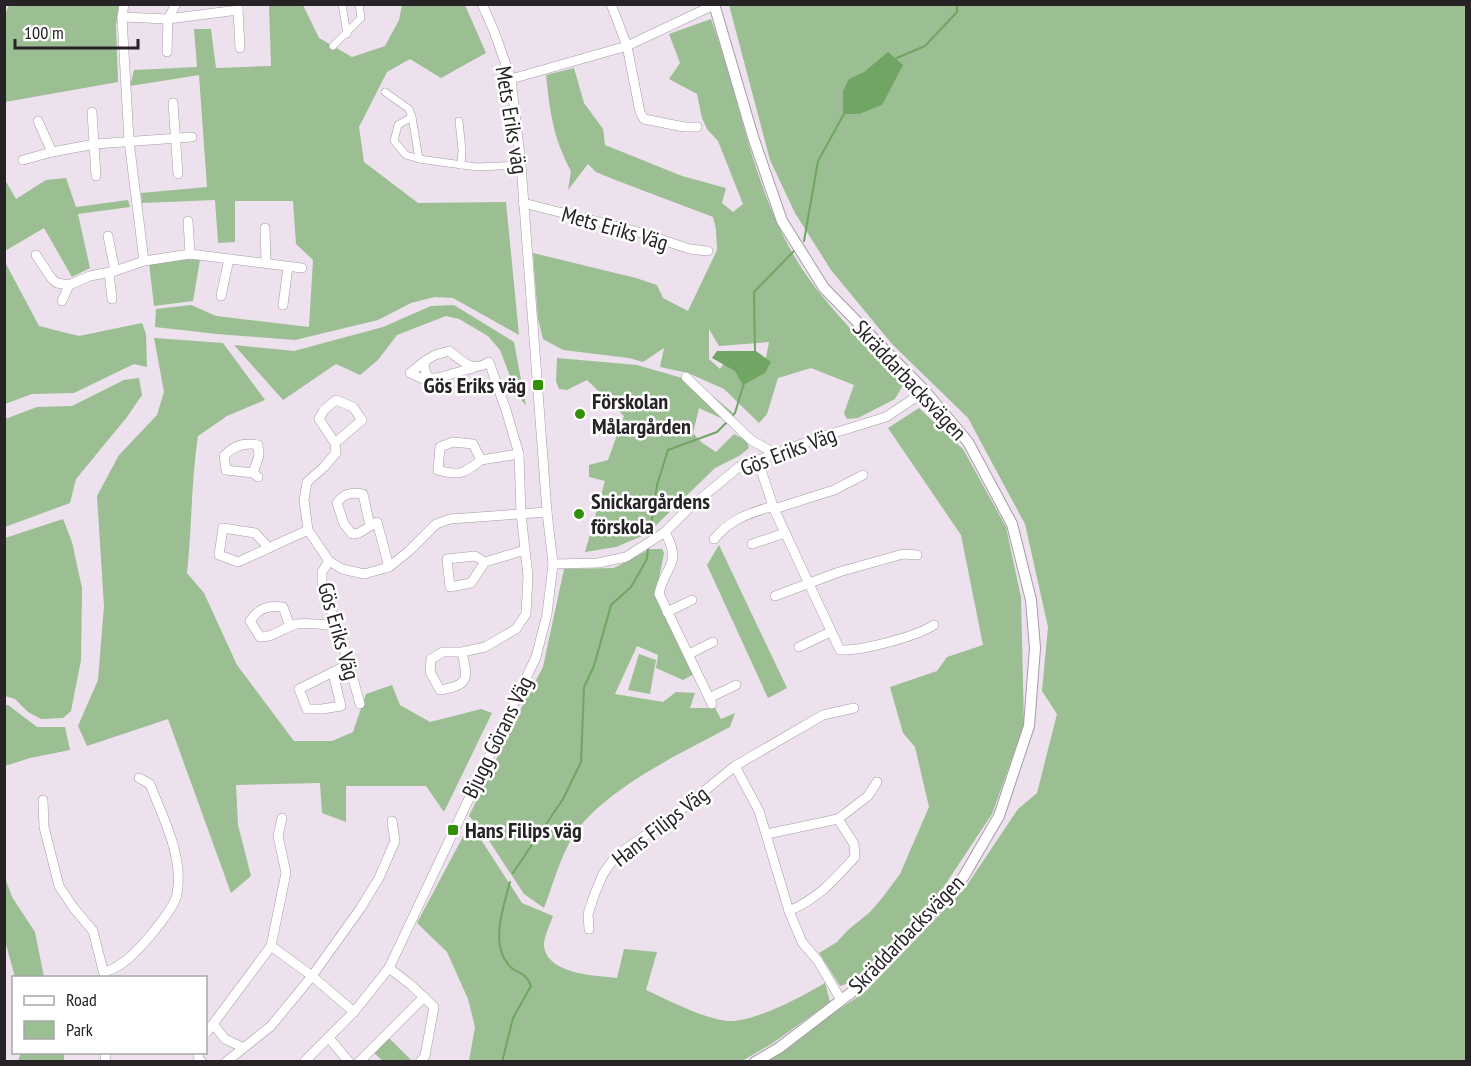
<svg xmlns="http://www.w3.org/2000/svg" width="1471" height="1066" viewBox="0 0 1471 1066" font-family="'PT Sans Narrow',sans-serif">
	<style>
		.green { fill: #9bbe92; fill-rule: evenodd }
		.water { fill: #71a564 }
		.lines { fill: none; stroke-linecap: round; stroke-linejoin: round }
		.stream { stroke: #71a564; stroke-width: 2 }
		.pedestrian-casing { stroke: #a69ba7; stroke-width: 8 }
		.minor-casing { stroke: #a69ba7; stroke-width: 10 }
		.tertiary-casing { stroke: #a69ba7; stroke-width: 12 }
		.pedestrian { stroke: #fff; stroke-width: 7 }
		.minor { stroke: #fff; stroke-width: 9 }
		.tertiary { stroke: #fff; stroke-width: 10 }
		.poi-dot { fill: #319007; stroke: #fff; stroke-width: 2 }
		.labels { text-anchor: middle; stroke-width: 5; stroke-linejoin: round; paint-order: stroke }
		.street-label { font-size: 22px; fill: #262226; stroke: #fff }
		.poi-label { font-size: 22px; font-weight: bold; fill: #262226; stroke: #fff; text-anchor: start }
	</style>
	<rect width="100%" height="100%" fill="#ede1ed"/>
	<g class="green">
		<polygon points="9,5 119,5 116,25 118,82 5,102 4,17"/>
		<polygon points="269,5 303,5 319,38 352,57 385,46 399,20 402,5 465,5 486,53 441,78 410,59 387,72 359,127 364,162 418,203 506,202 519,335 453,298 435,297 411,303 378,320 295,340 217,334 155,327 156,309 191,305 216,316 309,327 313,260 296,244 293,201 235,201 235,242 218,243 215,200 142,203 141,193 207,187 199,75 130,86 134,70 197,67 194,29 211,29 216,68 271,66"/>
		<polygon points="729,5 1466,5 1466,1061 762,1061 865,992 965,888 1018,809 1037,793 1057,714 1042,691 1048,627 1025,524 968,418 892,344 831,270 795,213 770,160"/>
		<path d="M 711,19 C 740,99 752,185 796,259 C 822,303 869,347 903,385 L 895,399 L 858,418 L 847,419 L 844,413 L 854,385 L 811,368 L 778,378 L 767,414 L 759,423 L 724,389 L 688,373 L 660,367 L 664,348 L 643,362 L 629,358 L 563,350 L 543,339 L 538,319 L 533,253 L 636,278 L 657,285 L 663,298 L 688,311 L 717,250 L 716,229 L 713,217 L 618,181 L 596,172 L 588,164 L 568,190 L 571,171 C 553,138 550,112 546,75 L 574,68 L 584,103 L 603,129 L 605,145 L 682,176 L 726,188 L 722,203 L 733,212 L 743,204 L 718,141 L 707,129 L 702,118 L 697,94 L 669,79 L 680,63 L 669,34 ZM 709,329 L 719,346 L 769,342 L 764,368 L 725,362 L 720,369 L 709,359 Z"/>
		<polygon points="4,178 16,199 46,180 66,178 76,207 128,200 130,207 78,214 90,268 72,277 44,228 5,251"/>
		<polygon points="184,259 200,260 193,301 154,306 149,263"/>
		<polygon points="4,260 39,326 79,336 142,323 146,334 147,367 134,364 74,393 32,394 5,404"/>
		<polygon points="454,305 514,342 526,406 517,394 500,350 488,336 459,319 446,316 397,335 378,360 360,375 336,364 283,400 234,345 294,351 383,327 431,306"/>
		<path d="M 154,338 L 223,343 L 265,400 L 227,416 L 198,436 C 191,482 192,528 187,573 L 204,593 L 237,665 L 294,741 L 332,741 L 353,732 L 366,694 L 392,685 L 400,705 L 430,722 L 481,709 L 492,713 L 444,812 L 426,786 L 346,786 L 346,822 L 322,813 L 320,783 L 236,785 L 238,825 L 251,876 L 231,893 L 168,719 L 87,746 L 78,726 L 98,680 L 104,606 L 97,496 L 119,455 L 157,415 L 164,392 Z"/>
		<polygon points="557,358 637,365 696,382 733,413 725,420 699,408 693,433 701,442 716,452 734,434 747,441 749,448 739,456 715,468 647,534 616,547 585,552 605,481 589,477 589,465 608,460 624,416 587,380 567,390 559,389 556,381"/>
		<polygon points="139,378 142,395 127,417 76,479 70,503 5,527 5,419 37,407 72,406 124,380"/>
		<polygon points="919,408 963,449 1006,527 1021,597 1024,725 992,814 937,897 852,982 840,986 819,953 837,942 848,930 870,912 883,897 900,874 929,807 915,747 903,733 890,687 937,671 947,657 983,645 961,535 888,428"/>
		<polygon points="63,519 72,542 82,588 81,660 71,711 63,718 41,719 28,712 15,699 5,696 5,538"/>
		<polygon points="719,545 787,688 768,698 707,565"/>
		<path d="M 650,549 L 662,549 L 664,553 L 656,593 L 694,674 L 683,680 L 656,668 L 658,655 L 637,646 L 615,694 L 663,702 L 676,692 L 695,693 L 690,708 L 715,708 L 721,719 L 735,713 L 730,727 C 681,753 604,789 573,836 C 560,858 553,884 544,908 L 524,894 L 482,830 L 469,816 L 516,718 L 543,667 L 564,569 L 614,568 Z"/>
		<polygon points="639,654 656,660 650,694 628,690"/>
		<polygon points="5,705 8,705 37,727 65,727 70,750 30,758 5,766"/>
		<path d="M 467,829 L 478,835 L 522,903 L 553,916 C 550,924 545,935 544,943 C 543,974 596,976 617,978 L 624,949 L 657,952 L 646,990 C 668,1000 712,1023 734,1021 C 762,1018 801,997 825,983 L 830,1002 L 773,1043 L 742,1061 L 469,1061 L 475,1027 L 468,999 L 447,952 L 417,923 Z"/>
		<polygon points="4,875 12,897 35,932 44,977 15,977 5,941"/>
		<polygon points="387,1036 411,1060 410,1062 383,1061 373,1052"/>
		<polygon points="21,1053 64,1053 64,1061 18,1061"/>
	</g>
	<g class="water">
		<polygon points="888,52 903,65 882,105 859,114 843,114 843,91 849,79 864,72"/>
		<polygon points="717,351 756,351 771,362 765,373 743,385 735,371 712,358"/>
	</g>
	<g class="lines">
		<g class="stream">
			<polyline points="892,60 925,46 957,12 957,4"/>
			<polyline points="804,241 818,161 844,114"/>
			<polyline points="755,352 754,292 794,251"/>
			<polyline points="732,416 735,413 744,383"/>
			<polyline points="649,539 657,485 668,450 717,432 728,421"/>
			<polyline points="513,873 563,799 581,762 584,687 594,666 611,605 631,587 647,559 648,548"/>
			<path d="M 502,1062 L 513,1018 L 531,986 C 524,969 516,975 508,964 C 490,943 504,905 510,882"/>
		</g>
		<g class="pedestrian-casing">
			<g id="pedestrian">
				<polyline points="342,4 347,34"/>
				<polyline points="333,46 361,18 359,4"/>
				<polyline points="385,92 409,109 412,117"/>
				<polyline points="459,121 462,150 461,165"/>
				<polyline points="419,159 412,117 398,125 394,141 406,155 419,159 477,167 521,165"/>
			</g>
		</g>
		<g class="minor-casing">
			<g id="minor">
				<polyline points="124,4 122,17 129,141 144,261"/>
				<polyline points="611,4 627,46 640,112 644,119 684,127 697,127"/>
				<polyline points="238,10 240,48"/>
				<polyline points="122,17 168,19 238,10 238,4"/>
				<polyline points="167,52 168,19 176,4"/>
				<polyline points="511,79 627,46 714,5"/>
				<polyline points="173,103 178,174"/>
				<polyline points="92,112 96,176"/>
				<polyline points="38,121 52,152 95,144 192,137"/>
				<polyline points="23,160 52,152"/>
				<polyline points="523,203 635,231 690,249 708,251"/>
				<polyline points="188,221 190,254"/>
				<polyline points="265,228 266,263"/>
				<polyline points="108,236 115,271"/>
				<polyline points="36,255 52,279 57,283 69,285 90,276 115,271 144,261 190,254 302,268"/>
				<polyline points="109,272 112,299"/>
				<polyline points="221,296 229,259"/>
				<polyline points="62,301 69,285"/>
				<polyline points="283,305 288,267"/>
				<polyline points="425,361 410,373 425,380 428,378"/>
				<polyline points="686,377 751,440 776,454"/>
				<polyline points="335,443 319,419 324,410 336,400 353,407 362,420 335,443 336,453 324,467 307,482 304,500 308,530 329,561 342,569 364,574 389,567 409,551 436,524 450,519 547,512"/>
				<path d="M 481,460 C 464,474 459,476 438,470 L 440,447 L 453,442 L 473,444 L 481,460 L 519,454"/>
				<path d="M 758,461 L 774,509 L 840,650 C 861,651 915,637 934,625"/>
				<path d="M 253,473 L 259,456 L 258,445 C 245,442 233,446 224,456 L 226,470 L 253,473 L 258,477"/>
				<polyline points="774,509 834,490 863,475"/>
				<path d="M 370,526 L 363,494 C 352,492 344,493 337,503 L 344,524 L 352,534 L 359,533 L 377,522 L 389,567"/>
				<path d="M 665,532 C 683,565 665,564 659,594 L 712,704"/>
				<path d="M 714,539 C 732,518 748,514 773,506"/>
				<polyline points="752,544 785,533"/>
				<polyline points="269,548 255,533 223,528 219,555 238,562 308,530"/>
				<polyline points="329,561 322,572 322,584 349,664 360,704"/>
				<polyline points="485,562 471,583 450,587 447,559 475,556 485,562 525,550"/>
				<polyline points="553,564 598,563 626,557 665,532 689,508 739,467 821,437 886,417 925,391"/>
				<polyline points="775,596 839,572 903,554 917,555"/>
				<polyline points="667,612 692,600"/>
				<path d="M 290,626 L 283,607 C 268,605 259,608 250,621 L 260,637 C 273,638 284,627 297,624 C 309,622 324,625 336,626"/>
				<polyline points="799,647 830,632"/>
				<path d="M 462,652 C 468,679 470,685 440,690 L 430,672 L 431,659 L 443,652 L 462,652 L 485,647 L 516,629 L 526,614 L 528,576 L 521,514 L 519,454 L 506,410 L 489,362 C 471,373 464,362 449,351 L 435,355 L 425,361 L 424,367 L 428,378 L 437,378 L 473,368"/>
				<polyline points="689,654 713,642"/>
				<polyline points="333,673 341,706 322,709 307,709 299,689 349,664"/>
				<polyline points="709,698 736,685"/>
				<polyline points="735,766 759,811 789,911 802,942 818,961 841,1000"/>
				<polyline points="43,800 44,827 59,886 73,907 93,931 105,978"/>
				<polyline points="767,834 838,819"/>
				<path d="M 789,911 C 820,897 833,881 855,857 L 854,844 L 838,819 L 868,796 L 877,782"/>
				<polyline points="589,929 588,914 595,893 603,874 616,856 681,810 735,766 823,715 854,708"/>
				<polyline points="271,946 312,976 354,1012"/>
				<polyline points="389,968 411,985 434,1007 425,1056 420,1062"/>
				<path d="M 104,972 C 123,967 137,951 150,936 C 158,926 175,906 177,894 C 184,857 163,818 150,784 L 139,778"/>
				<polyline points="213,1024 271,946 286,873 278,836 282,818"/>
				<polyline points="206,1033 213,1024 225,1039 242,1047"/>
				<polyline points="329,1038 349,1062"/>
				<polyline points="198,1052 199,1060 202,1062"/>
				<polyline points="105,1062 106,1052"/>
				<polyline points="226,1062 271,1026 312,976 360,909 379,878 395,841 392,821"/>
				<polyline points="304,1062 354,1012 389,968 536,657 547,614 553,564 547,512 521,165 511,79 494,31 482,4"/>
				<polyline points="359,1062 424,997"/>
			</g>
		</g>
		<g class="tertiary-casing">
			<polyline id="tertiary" points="714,4 753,137 782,221 824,288 925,391 968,442 1012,524 1031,600 1035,648 1029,726 999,816 964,876 946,898 861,985 779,1048 755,1062"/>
		</g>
		<use href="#pedestrian" class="pedestrian"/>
		<use href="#minor" class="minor"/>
		<use href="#tertiary" class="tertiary"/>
	</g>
	<g class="poi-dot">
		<rect x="532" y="379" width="12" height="12" rx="3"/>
		<circle cx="580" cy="414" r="6"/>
		<circle cx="579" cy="514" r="6"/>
		<rect x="447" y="824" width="12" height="12" rx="3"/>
	</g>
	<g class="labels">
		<g class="street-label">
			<text transform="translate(512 120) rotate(81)" y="8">Mets Eriks väg</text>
			<text transform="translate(615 228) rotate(16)" y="8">Mets Eriks Väg</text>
			<text transform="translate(910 380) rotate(47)" y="8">Skräddarbacksvägen</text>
			<text transform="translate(788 451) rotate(-21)" y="8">Gös Eriks Väg</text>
			<text transform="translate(339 631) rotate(74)" y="8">Gös Eriks Väg</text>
			<text transform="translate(497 737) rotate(-64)" y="8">Bjugg Görans Väg</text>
			<text transform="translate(660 826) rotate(-38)" y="8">Hans Filips Väg</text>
			<text transform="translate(906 934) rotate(-46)" y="8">Skräddarbacksvägen</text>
		</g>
		<g class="poi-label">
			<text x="526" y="393" text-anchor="end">Gös Eriks väg</text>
			<text x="592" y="409">Förskolan<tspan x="592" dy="25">Målargården</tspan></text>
			<text x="591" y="509">Snickargårdens<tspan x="591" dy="25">förskola</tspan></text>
			<text x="465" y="838">Hans Filips väg</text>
		</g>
	</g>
	<rect width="1471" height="1066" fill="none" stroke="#262226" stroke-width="12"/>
	<rect x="12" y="976" width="195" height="78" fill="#ffffff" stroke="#a8a7a8" stroke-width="1.5"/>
	<rect x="24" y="996" width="30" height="9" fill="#ffffff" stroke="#a8a7a8" stroke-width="1.5"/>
	<text x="66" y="1006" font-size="18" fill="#262226">Road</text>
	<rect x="24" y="1021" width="30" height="18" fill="#9bbe92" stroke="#a8a7a8" stroke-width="1.5"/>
	<text x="66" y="1036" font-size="18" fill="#262226">Park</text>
	<path d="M15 39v9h123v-9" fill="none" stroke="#262226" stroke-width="3"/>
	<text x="24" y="39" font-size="18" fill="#262226" stroke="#ffffff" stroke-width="4.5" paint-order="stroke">100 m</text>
</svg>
